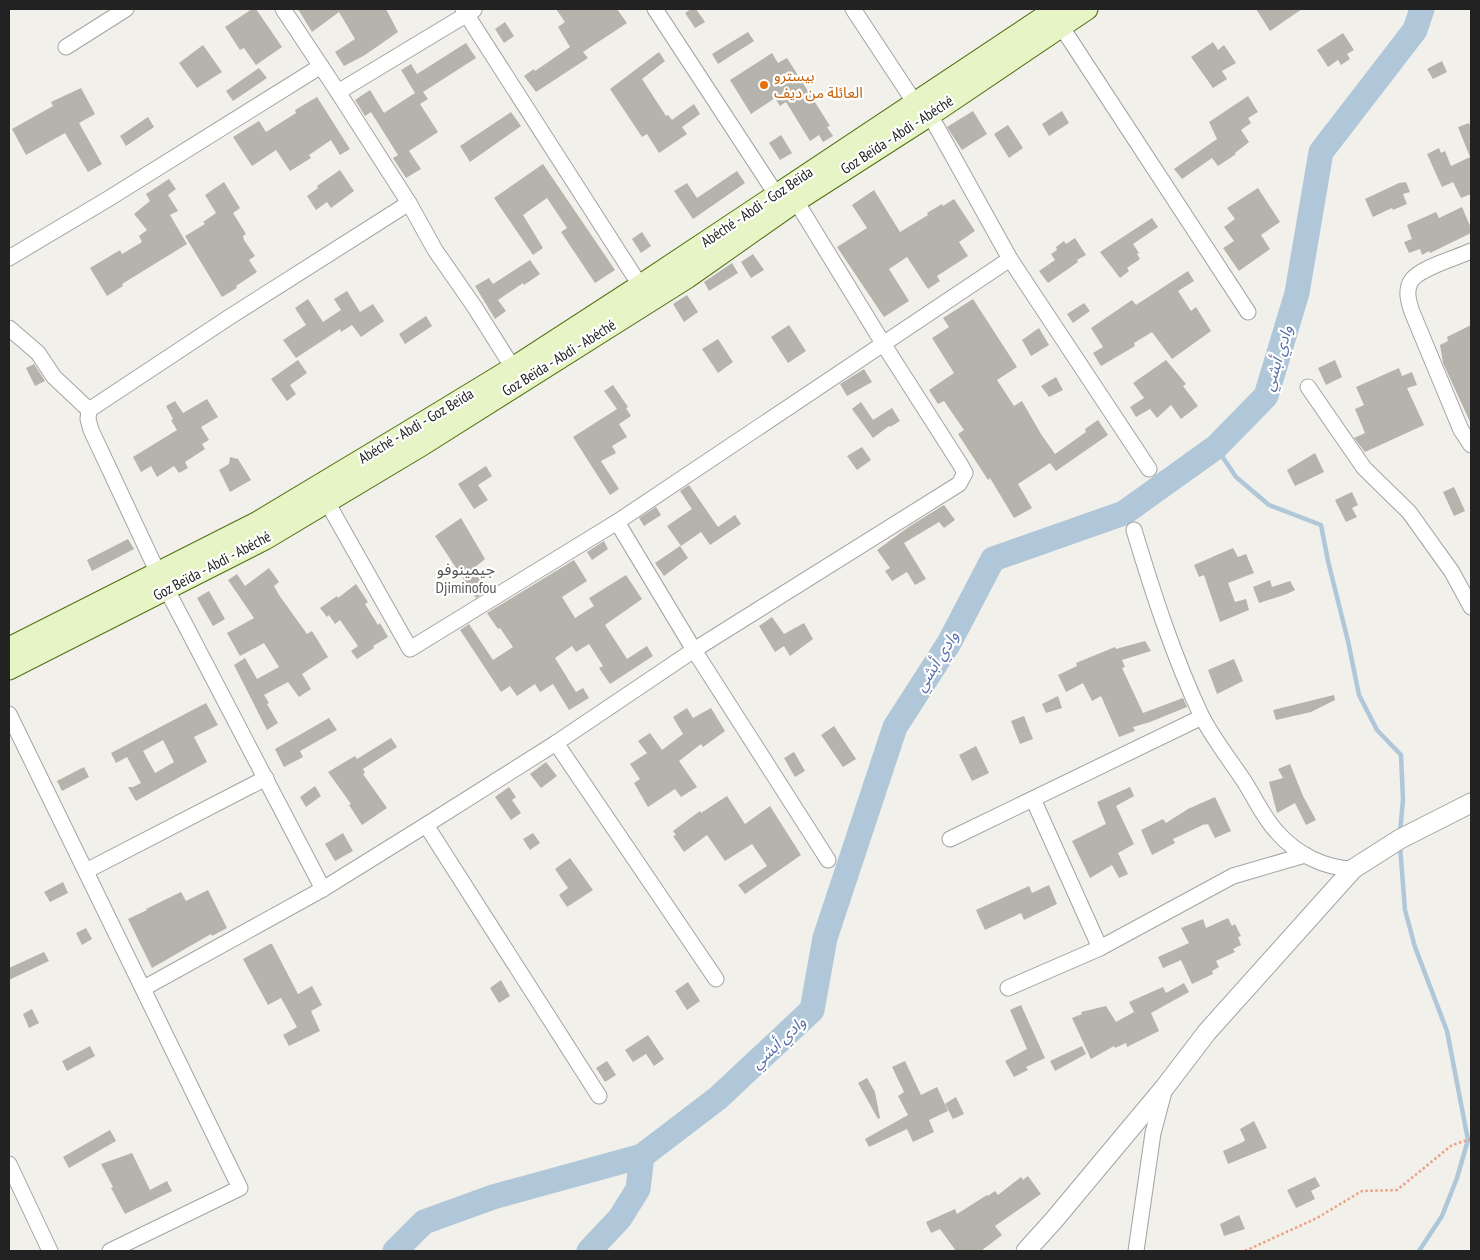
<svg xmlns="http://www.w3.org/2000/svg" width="1480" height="1260" viewBox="0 0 1480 1260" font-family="'PT Sans Narrow','Noto Sans Arabic',sans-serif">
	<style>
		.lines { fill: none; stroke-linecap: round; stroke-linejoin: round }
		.stream { stroke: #afc7d9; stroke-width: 4.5 }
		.river { stroke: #afc7d9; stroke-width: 25 }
		.building { fill: #b6b3ad; fill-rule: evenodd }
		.minor-casing { stroke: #a3a3a3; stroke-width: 17 }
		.tertiary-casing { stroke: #a3a3a3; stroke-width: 21 }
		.secondary-casing { stroke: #517011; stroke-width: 23 }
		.path { stroke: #eca280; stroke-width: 2.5; stroke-dasharray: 2.5 2.5; stroke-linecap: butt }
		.minor { stroke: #fff; stroke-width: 15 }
		.tertiary { stroke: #fff; stroke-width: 19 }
		.secondary { stroke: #e7f4c5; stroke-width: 21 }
		.food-dot { fill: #e8710a; stroke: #fff; stroke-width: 2 }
		.labels { text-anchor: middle; stroke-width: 4.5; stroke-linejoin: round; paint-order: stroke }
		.food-label { font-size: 15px; fill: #c56008; stroke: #fff; text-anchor: start }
		.street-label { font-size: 15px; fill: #222; stroke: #fff }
		.water-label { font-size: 16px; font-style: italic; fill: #576ea8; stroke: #fff }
		.neighbourhood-label { font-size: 16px; fill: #555; stroke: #fff }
	</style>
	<rect width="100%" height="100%" fill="#f1f0ea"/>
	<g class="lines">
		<g class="stream">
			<polyline points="1216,447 1236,477 1269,505 1321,525 1328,561 1348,641 1359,695 1377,730 1401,755 1403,800 1400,833"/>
			<polyline points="1400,846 1405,910 1415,947 1447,1031 1468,1140 1457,1178 1442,1216 1419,1251"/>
		</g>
		<g class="river">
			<polyline points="395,1251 424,1222 493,1197 642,1156 718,1098 812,1010 825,938 895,727 949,643 993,559 1124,513 1216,447 1266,396 1297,293 1321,152 1415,30 1422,9"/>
			<polyline points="589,1251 620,1218 638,1189 642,1156"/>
		</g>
	</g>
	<g class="building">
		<polygon points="252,9 256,9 282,47 256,65 244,48 240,50 225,27"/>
		<polygon points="298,9 386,9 398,32 365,55 344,66 335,52 355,39 339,12 312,32"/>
		<polygon points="556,9 617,9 627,23 583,52 588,58 536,92 524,76 534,69 535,71 570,47 558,27 565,22"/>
		<polygon points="691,9 696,9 705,22 695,28 685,13"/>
		<polygon points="1256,9 1302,9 1270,31"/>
		<polygon points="505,22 514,36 504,43 495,29"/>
		<polygon points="748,32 754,41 718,64 712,54"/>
		<polygon points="1343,33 1354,50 1347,54 1350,59 1341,65 1338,60 1328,67 1317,50"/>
		<polygon points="1213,42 1218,50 1224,45 1236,63 1222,71 1227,79 1213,88 1191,57"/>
		<polygon points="466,43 476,58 423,92 428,99 420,104 438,132 409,151 421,169 406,178 393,158 398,155 371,112 365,116 355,100 370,90 384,113 415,93 401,70 411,64 417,74"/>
		<polygon points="203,45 222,72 197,88 179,63"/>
		<polygon points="659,52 665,61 642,79 666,116 668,115 672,120 694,104 700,114 682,127 687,134 659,153 647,134 642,137 610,89"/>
		<polygon points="772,53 778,63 787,58 830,126 827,127 833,136 823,142 819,135 810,141 786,102 780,106 775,98 751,114 730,80"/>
		<polygon points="1442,61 1447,72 1433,79 1427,69"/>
		<polygon points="259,68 267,78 233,101 226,91"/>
		<polygon points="81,88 95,114 79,123 102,164 88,172 65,133 26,155 12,129 53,106 51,102"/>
		<polygon points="1248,96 1258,112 1248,118 1251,123 1241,130 1249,142 1235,153 1236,154 1218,166 1212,158 1182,179 1174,169 1217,139 1209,122"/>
		<polygon points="317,97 350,149 340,155 331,140 309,155 311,158 290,171 276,150 252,166 233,137 259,121 266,132 296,113 295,110"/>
		<polygon points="973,111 987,134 962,150 947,127"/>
		<polygon points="1062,111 1069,123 1049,136 1042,124"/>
		<polygon points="511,112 521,126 470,162 460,146"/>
		<polygon points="148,117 154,127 126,146 120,136"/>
		<polygon points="1469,123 1471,129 1471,194 1461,198 1453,182 1442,187 1427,154 1439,148 1441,153 1445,151 1451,166 1470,157 1458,127"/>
		<polygon points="1008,125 1023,148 1009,158 994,134"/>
		<polygon points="781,135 792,153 780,160 769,143"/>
		<polygon points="543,164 615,270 595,283 561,232 567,228 547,198 523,215 543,248 533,255 494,198"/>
		<polygon points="340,170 354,191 331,208 327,202 316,210 307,196 318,188 317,186"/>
		<polygon points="737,171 745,183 693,219 674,191 687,183 697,198"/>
		<polygon points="169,179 176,189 168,195 178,211 170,215 187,244 122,284 123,286 107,296 90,268 120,250 122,254 142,242 139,236 147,230 134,214 150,201 146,194"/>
		<polygon points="224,182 240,208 233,213 246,234 243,236 244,240 255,256 249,260 257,272 236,286 237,288 222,297 185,236 205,224 203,222 216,213 205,195"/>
		<polygon points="1406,182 1410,192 1403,194 1407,204 1393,210 1392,208 1373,217 1365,199 1399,183"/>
		<polygon points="1258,188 1280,222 1261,235 1270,249 1239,271 1223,248 1234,241 1224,227 1235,219 1227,208"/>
		<polygon points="874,190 900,232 928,215 927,213 942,204 943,206 954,199 975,231 959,242 968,256 937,276 940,281 928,289 907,257 889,269 909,301 884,317 837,247 867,228 852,205"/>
		<polygon points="1462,207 1471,228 1471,233 1430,253 1429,251 1422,255 1420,249 1409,253 1404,242 1412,239 1407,225 1436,212 1439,218"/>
		<polygon points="1152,218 1158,227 1133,244 1139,253 1137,254 1140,259 1127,268 1129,271 1120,278 1100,252"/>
		<polygon points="642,232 651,246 641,253 632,239"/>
		<polygon points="1075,238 1086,255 1077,260 1078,262 1048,283 1039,271 1055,260 1051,254 1057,250 1056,247 1064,241 1066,244"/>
		<polygon points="753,254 764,270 751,278 741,262"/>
		<polygon points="530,260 540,274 524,285 523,283 498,300 506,311 495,319 475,286 489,278 493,284"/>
		<polygon points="732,263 738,273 709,291 704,282"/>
		<polygon points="1188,271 1194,281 1178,291 1191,311 1196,307 1211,331 1172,359 1152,332 1134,343 1135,346 1101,366 1093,353 1103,347 1091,328 1132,300 1136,305"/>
		<polygon points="347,291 360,312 373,304 384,321 361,337 352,325 341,332 340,329 296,358 283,340 306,325 295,308 308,299 323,322 341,310 334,299"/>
		<polygon points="687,295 698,312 684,322 673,304"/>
		<polygon points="973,299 1017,367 997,380 1014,406 1022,401 1041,434 1055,454 1086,432 1085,429 1098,420 1108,435 1056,471 1050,463 1018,484 1032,508 1014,518 990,478 988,480 958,434 964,430 944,401 938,404 929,390 954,373 932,338 949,327 943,318"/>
		<polygon points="1084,303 1090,311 1073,323 1067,314"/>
		<polygon points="426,316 432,326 405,344 399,334"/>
		<polygon points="789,325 806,351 788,363 771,337"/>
		<polygon points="1471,325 1471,424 1443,363 1440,345 1448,341 1447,337"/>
		<polygon points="1039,328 1049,345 1031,356 1022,340"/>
		<polygon points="718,339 733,362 718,373 702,349"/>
		<polygon points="298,360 307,373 290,385 296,394 287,401 271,379"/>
		<polygon points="1166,360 1186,384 1183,386 1198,406 1181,419 1171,405 1157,418 1150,409 1136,417 1130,407 1144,398 1133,383"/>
		<polygon points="1335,360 1342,377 1326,385 1318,368"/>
		<polygon points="34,364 45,381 35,386 26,368"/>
		<polygon points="1399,368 1402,376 1412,372 1417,385 1407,388 1424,425 1365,452 1354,438 1365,433 1355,409 1364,405 1356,387"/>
		<polygon points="864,369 872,382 847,396 840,384"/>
		<polygon points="1056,377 1063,390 1049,397 1041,386"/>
		<polygon points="613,385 628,407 626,408 631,416 619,424 627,437 612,446 616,453 601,461 619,489 610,495 573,437 617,409 604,391"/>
		<polygon points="207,399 218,417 201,427 209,440 202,444 205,449 185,462 188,468 179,473 174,466 157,477 151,466 141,472 133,457 177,430 171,420 173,419 166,406 175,401 183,413"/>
		<polygon points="861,402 873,420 892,408 900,421 890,427 889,426 873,438 852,409"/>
		<polygon points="862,447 871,460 857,470 847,456"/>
		<polygon points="1315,453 1324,472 1295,486 1287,470"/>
		<polygon points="230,457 238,459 251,480 230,492 219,470 229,464"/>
		<polygon points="486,466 492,476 478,485 488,500 474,509 458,484"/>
		<polygon points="689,485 718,527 735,515 741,524 710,545 701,532 681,546 667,526 692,509 680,491"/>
		<polygon points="1454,487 1465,511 1454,516 1443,492"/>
		<polygon points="1352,492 1358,505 1352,508 1357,517 1346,522 1335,500"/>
		<polygon points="944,505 955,520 944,528 939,522 904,543 926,579 915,585 907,572 892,581 885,571 890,568 877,550 910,526"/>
		<polygon points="656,507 661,515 644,526 639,518"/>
		<polygon points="461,518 485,559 474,568 488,590 476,598 435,536"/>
		<polygon points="128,539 134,549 92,571 87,560"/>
		<polygon points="604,541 608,549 592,560 587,552"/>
		<polygon points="680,546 688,558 664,576 655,563"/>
		<polygon points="1233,548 1238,557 1246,554 1254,573 1228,583 1235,602 1246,599 1249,610 1220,622 1204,575 1199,577 1194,565"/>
		<polygon points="574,560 587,581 562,597 575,618 594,606 589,598 626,575 642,599 605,625 627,659 647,646 653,656 610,684 599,668 603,666 589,644 576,652 572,646 555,658 576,692 583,688 589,698 569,710 553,684 540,692 535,684 517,696 510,686 501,692 460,630 469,624 493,660 513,647 500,628 498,629 487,613"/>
		<polygon points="269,568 279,582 274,586 279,595 307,634 312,631 328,657 302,674 311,689 299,697 288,682 264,695 269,703 267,704 278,723 267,730 234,665 245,658 257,679 279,667 264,643 240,656 227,633 254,618 228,580 237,574 245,586"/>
		<polygon points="1270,580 1272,587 1290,581 1295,590 1287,594 1259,603 1253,587"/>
		<polygon points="356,584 368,602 365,604 378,625 380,623 388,637 373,646 374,648 357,659 351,651 358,646 340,620 335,624 329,615 327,617 320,608 337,596 338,598"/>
		<polygon points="209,591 225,619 213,626 197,598"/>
		<polygon points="772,617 784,634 804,623 813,639 790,656 784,646 775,652 759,626"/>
		<polygon points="1145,641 1151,651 1122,660 1125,667 1122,668 1143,713 1183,698 1187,707 1150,722 1133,727 1135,731 1119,737 1101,696 1092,701 1083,683 1066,692 1058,675 1077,666 1076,663 1115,647 1116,649"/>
		<polygon points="1234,659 1243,681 1217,694 1208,670"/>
		<polygon points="1334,695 1335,700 1311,712 1276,720 1273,710"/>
		<polygon points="1058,696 1062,708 1046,713 1042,704"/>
		<path d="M 206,703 L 218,725 L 194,737 L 207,762 L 136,801 L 128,787 L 133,787 L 141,783 L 127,757 L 116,763 L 111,753 ZM 163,740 L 174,762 L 155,773 L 143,751 Z"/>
		<polygon points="687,708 693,718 711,708 725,731 703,747 701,744 679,761 697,787 681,797 675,789 648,807 634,783 640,779 630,764 647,753 638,741 650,733 662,750 683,734 673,717"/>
		<polygon points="1024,716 1033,739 1020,744 1011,721"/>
		<polygon points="329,718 337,730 300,751 303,757 284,767 275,749"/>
		<polygon points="834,726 856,759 843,767 821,735"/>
		<polygon points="391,738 397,747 363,769 365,773 363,774 387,808 362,825 349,805 351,804 328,772 355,756 357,759"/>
		<polygon points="976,746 989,773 972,781 959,755"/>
		<polygon points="794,752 805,771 795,777 784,758"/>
		<polygon points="546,762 557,776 541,788 530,774"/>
		<polygon points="1290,764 1303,796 1316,820 1306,825 1295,803 1277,813 1269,782 1283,778 1278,769"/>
		<polygon points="84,767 89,777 62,791 57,781"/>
		<polygon points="315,786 321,796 306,807 300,797"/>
		<polygon points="509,787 516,797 512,800 521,813 511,820 495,797"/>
		<polygon points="1130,787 1134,796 1116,806 1134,844 1118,853 1128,874 1119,878 1112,865 1090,878 1072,841 1106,824 1097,802"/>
		<polygon points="727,796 745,824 770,806 801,855 745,894 738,885 767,866 752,844 725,861 707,835 684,852 673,836 676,835 673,831 700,811 701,813"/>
		<polygon points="1215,797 1231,831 1215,838 1208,824 1205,825 1205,824 1173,839 1175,843 1152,855 1141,830 1163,819 1166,823 1188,809"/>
		<polygon points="343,833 353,851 335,861 325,844"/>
		<polygon points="533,833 540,843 530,850 523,839"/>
		<polygon points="570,858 593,890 567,907 559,895 568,888 555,869"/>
		<polygon points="63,882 68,893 50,902 44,892"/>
		<polygon points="1049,885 1057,904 1024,920 1021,913 985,930 976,910 1029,886 1032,893"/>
		<polygon points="208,890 227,928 212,936 211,934 152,968 128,919 147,910 146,909 181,892 186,901"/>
		<polygon points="1228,918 1232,926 1235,924 1241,936 1238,937 1241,945 1233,949 1235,952 1216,961 1219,967 1212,971 1213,974 1192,984 1181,960 1163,968 1158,957 1189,943 1181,928 1203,919 1206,928"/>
		<polygon points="86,928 92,939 82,945 76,933"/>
		<polygon points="270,944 272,944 298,994 312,986 322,1005 311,1011 320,1031 289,1046 283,1035 297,1027 281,998 268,1005 243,959"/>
		<polygon points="44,952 49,961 9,980 9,968"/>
		<polygon points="501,980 510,996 499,1003 490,988"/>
		<polygon points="688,982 700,1001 687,1010 675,991"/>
		<polygon points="1184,983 1189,992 1151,1013 1159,1031 1127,1047 1126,1043 1115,1048 1114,1046 1091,1059 1072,1018 1082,1014 1081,1012 1106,1006 1116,1022 1134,1012 1129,1002 1163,987 1166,993"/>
		<polygon points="1021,1005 1045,1058 1026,1067 1028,1070 1014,1077 1005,1061 1027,1049 1010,1010"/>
		<polygon points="32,1009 39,1023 29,1028 23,1014"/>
		<polygon points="648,1035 664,1059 654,1066 646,1054 633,1062 625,1050"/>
		<polygon points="90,1046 95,1056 67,1071 62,1061"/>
		<polygon points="1082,1046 1086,1054 1055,1071 1050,1061"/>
		<polygon points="607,1061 616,1075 605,1082 596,1068"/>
		<polygon points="905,1061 921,1095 937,1087 948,1111 929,1120 934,1132 913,1142 907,1129 869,1147 865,1139 908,1115 898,1096 904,1092 892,1067"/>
		<polygon points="867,1078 875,1092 880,1118 878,1119 858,1083"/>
		<polygon points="956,1097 964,1114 953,1119 945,1104"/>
		<polygon points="1254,1121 1267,1148 1228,1164 1223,1151 1243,1142 1245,1140 1240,1129"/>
		<polygon points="110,1130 116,1141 69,1168 63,1157"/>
		<polygon points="132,1153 150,1190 167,1181 172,1191 125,1214 111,1188 113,1187 101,1164"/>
		<polygon points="1028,1176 1041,1194 995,1226 1002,1235 981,1251 956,1251 940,1229 931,1233 926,1222 955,1209 957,1214 987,1195 988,1196 995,1191 998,1195 1021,1177 1023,1180"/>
		<polygon points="1315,1177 1320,1186 1311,1191 1315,1199 1296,1208 1287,1190"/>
		<polygon points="1239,1215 1245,1229 1224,1236 1220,1224"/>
	</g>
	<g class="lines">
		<g class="minor-casing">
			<g id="minor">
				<polyline points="283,9 338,92 409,203 435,250 474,306 513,368"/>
				<polyline points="463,9 645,293"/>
				<polyline points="655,9 776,194"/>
				<polyline points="853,9 915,103"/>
				<polyline points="1061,26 1248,312"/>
				<polyline points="66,47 126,9"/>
				<polyline points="338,92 474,10"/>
				<polyline points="930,115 1010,259 1149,469"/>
				<path d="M 1471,251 C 1456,258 1419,268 1411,281 C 1405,291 1409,303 1412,312 L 1461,430 L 1471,445"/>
				<polyline points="9,258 108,199 321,66"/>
				<polyline points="9,328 38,353 54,377 89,410"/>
				<polyline points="1308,387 1364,468 1409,512 1452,572 1471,607"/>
				<polyline points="327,502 410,649 617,522 1010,259"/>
				<polyline points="617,522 694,650 828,860"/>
				<path d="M 1134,530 C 1153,593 1173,655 1201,715 C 1212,737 1230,760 1244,781 C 1255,798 1263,817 1277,832 C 1296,854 1324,868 1353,869"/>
				<polyline points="158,573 91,430 88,419 89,410 228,318 409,203"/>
				<polyline points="167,590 323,889"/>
				<polyline points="9,714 240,1188 110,1251"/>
				<polyline points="556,743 716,979"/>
				<polyline points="1033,799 1100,948"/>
				<polyline points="950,839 1202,717"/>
				<polyline points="86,871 266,778"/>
				<polyline points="144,988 323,889 426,825"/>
				<polyline points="1008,988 1100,948 1233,876 1305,855"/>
				<polyline points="599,1096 426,825 556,743 694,650 959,484 965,473 960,464 884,345 796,201"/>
				<polyline points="9,1164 50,1251"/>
				<polyline points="1136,1251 1153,1133 1165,1088"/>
			</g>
		</g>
		<g class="tertiary-casing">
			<polyline id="tertiary" points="1026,1251 1054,1220 1165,1087 1207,1032 1353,869 1400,839 1471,803"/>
		</g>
		<g class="secondary-casing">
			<g id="secondary">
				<polyline points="9,648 258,522 406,433 513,368 641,285 1056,9"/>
				<polyline points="9,669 265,539 417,448 688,277 796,201 930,115 1087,9"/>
			</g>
		</g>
		<polyline class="path" points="1245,1251 1317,1218 1362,1191 1397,1190 1452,1145 1471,1139"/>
		<use href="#minor" class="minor"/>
		<use href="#tertiary" class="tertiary"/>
		<use href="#secondary" class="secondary"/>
	</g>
	<circle class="food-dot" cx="764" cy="85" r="5"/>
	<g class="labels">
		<g class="food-label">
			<text x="774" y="81">بيسترو<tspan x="774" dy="17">العائلة من ديف</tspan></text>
		</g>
		<g class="street-label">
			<text transform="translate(897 135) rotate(-33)" y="5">Goz Beïda - Abdi - Abéché</text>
			<text transform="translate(757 207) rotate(-34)" y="5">Abéché - Abdi - Goz Beïda</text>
			<text transform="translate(559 358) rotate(-32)" y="5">Goz Beïda - Abdi - Abéché</text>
			<text transform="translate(416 426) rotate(-31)" y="5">Abéché - Abdi - Goz Beïda</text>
			<text transform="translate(212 566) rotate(-28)" y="5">Goz Beïda - Abdi - Abéché</text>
		</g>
		<g class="water-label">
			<text transform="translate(1277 358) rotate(-73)" y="6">وادي أبشي</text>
			<text transform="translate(936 661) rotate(-58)" y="6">وادي أبشي</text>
			<text transform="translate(778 1042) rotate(-43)" y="6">وادي أبشي</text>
		</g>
		<g class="neighbourhood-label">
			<text x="466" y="575">جيمينوفو<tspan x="466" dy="18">Djiminofou</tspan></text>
		</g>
	</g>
	<rect width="1480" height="1260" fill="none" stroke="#222222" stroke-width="20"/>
</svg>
